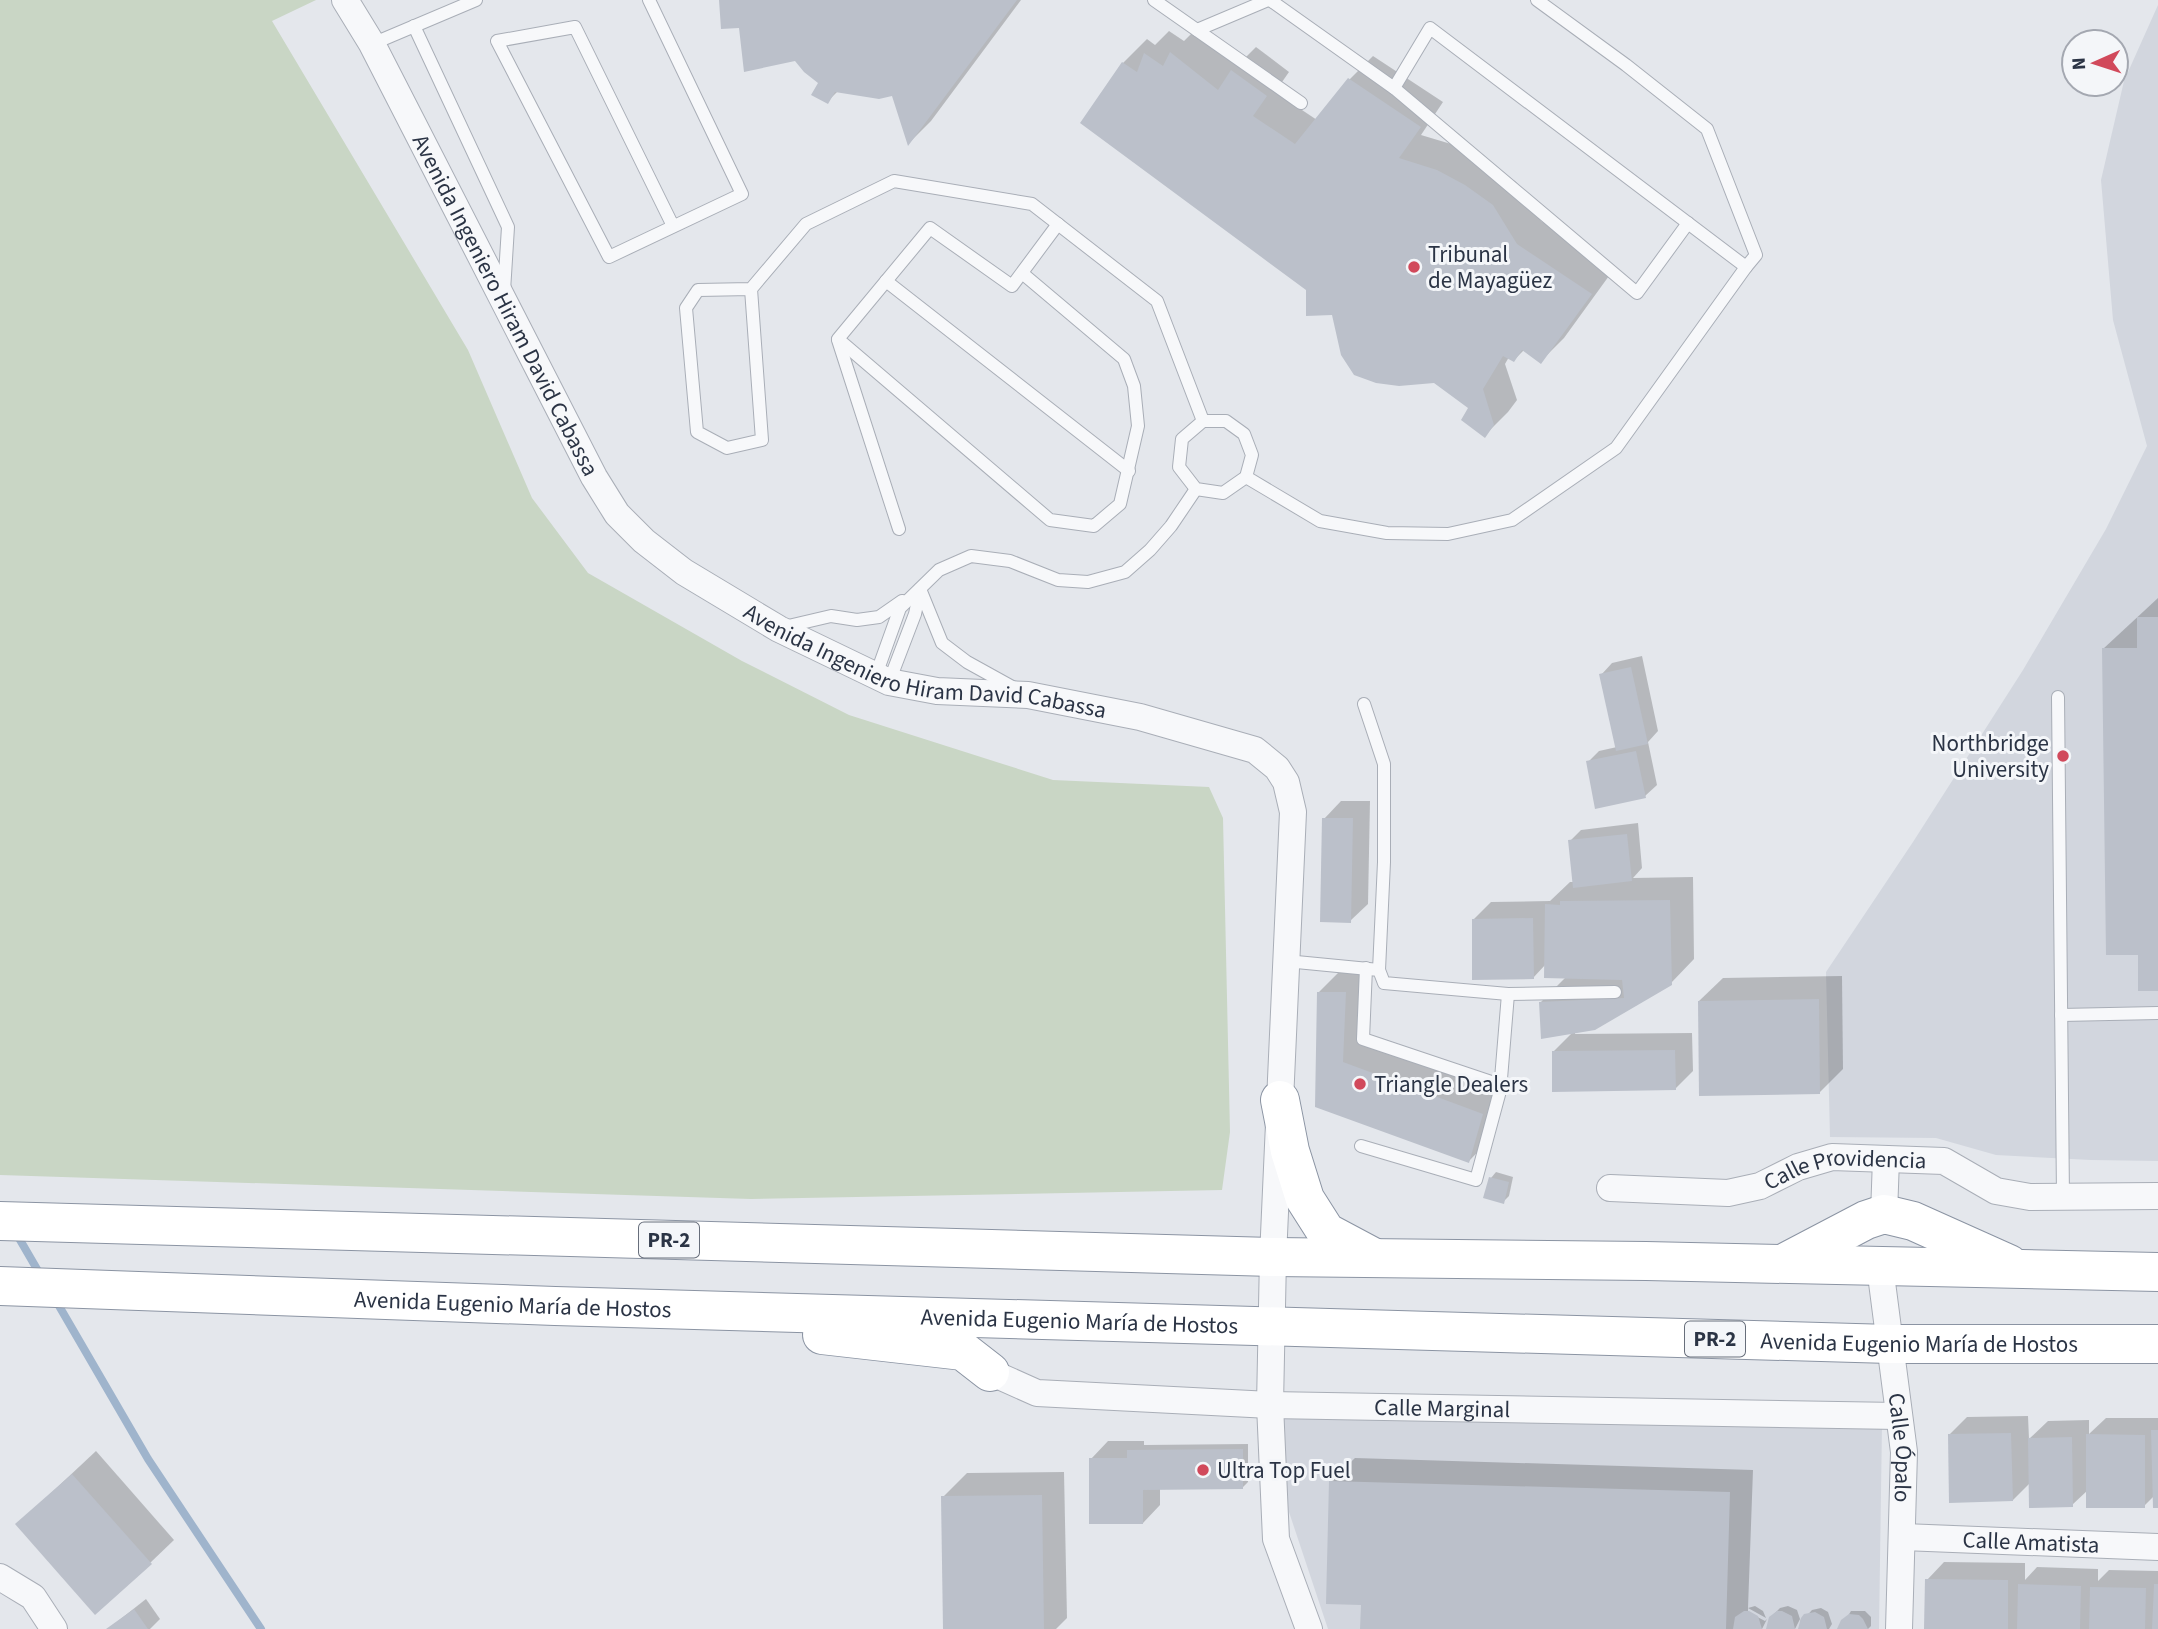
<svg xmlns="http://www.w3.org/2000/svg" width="2158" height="1629" viewBox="0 0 2158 1629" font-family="'Source Sans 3',sans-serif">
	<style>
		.built { fill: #d2d6de }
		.green { fill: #c9d6c5 }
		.shadow { fill: #0003 }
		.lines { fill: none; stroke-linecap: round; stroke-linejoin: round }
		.stream { stroke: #9fb4cc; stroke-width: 8 }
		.building { fill: #bbc0ca }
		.service-casing { stroke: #a9aeb7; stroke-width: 14 }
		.minor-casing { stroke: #a9aeb7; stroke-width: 28 }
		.trunk-casing { stroke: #8b94a3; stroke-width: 40 }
		.service { stroke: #f7f8fa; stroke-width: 12 }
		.minor { stroke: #f7f8fa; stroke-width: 26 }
		.trunk { stroke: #fff; stroke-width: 38 }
		.poi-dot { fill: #d1495b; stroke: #f4f6f9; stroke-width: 2.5 }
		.labels { text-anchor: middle; stroke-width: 6; stroke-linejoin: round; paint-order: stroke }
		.shield { fill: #f4f6f9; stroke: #676e7b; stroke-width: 2 }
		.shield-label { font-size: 21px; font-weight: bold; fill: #2b3445 }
		.poi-label { font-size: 23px; fill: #2b3445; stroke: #f4f6f9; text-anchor: start }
		.street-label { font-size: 23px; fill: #2b3445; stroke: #f4f6f9 }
	</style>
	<rect width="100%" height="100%" fill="#e4e7ec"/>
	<g class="built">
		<polygon points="2158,5 2158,1161 2091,1160 1996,1155 1936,1138 1830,1137 1826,972 1913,842 2023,670 2106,529 2147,446 2113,320 2101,180 2124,81"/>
		<polygon points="1282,1416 1882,1425 1879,1629 1328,1629 1283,1494"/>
	</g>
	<polygon class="green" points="0,0 316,0 272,21 468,350 532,498 588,573 742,661 849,715 1053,780 1209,787 1223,818 1230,1132 1222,1190 751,1199 0,1175"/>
	<g class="shadow">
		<polygon points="721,0 1021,0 931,121 909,143 893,94 839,90 827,102 820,82 796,59 740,26"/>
		<polygon points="1195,30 1239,64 1256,47 1289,72 1275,92 1317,120 1350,79 1373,56 1443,102 1421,135 1461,147 1488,162 1516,182 1541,221 1614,269 1564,338 1541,361 1524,350 1514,360 1509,357 1505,364 1517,400 1508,412 1485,435 1470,407 1333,313 1308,289 1083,122 1123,63 1147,39 1155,45 1169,31 1184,41"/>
		<polygon points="2158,598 2158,989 2139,953 2103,649"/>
		<polygon points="1642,656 1658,731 1648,742 1657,785 1645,796 1588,762 1599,751 1617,747 1601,675 1612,663"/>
		<polygon points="1341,801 1370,801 1368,904 1350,921 1324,819"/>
		<polygon points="1638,823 1642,868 1633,878 1693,877 1694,959 1671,983 1575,1032 1575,1034 1692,1033 1693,1071 1675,1089 1554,1051 1573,1032 1541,1002 1567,976 1546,964 1533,978 1474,919 1491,902 1550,901 1570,882 1574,882 1570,841 1581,830"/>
		<polygon points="1342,969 1369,969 1366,1038 1506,1091 1492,1137 1469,1161 1317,1106 1319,992"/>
		<polygon points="1842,976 1843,1069 1819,1093 1699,1001 1723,978"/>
		<polygon points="1496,1172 1513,1177 1509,1196 1503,1202 1491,1178"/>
		<polygon points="2028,1416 2029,1439 2048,1421 2089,1420 2089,1434 2106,1418 2158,1418 2158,1506 2154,1496 2144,1506 2088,1490 2072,1505 2031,1482 2013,1500 1949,1435 1967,1417"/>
		<polygon points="1108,1441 1144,1441 1144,1445 1248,1444 1248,1482 1242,1488 1160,1488 1160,1505 1143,1523 1091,1459"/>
		<polygon points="96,1451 174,1540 150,1563 18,1524"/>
		<polygon points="1355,1458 1753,1470 1748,1608 1755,1606 1763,1611 1766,1618 1748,1608 1748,1612 1765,1621 1767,1619 1762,1629 1362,1629 1363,1603 1331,1481"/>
		<polygon points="1064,1472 1067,1618 1056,1629 945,1629 943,1497 967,1473"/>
		<polygon points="1944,1562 2025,1563 2025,1580 2037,1567 2098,1569 2098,1581 2109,1570 2158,1571 2158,1629 1926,1629 1927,1580"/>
		<polygon points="146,1599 160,1619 150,1629 108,1629"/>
		<polygon points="1788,1606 1797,1610 1801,1622 1812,1610 1821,1608 1828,1612 1832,1624 1829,1629 1801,1629 1800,1619 1795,1629 1769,1629 1774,1614 1780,1608"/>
		<polygon points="1851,1611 1865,1611 1871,1617 1871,1626 1868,1629 1840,1629"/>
	</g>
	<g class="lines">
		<g class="stream">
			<polyline points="16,1233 41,1276"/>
			<polyline points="55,1299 148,1459 261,1629"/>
		</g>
	</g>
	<g class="building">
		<polygon points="719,0 1017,0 908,146 892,96 879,99 835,92 828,104 811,95 818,83 804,72 795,61 744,72 739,28 721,29"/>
		<polygon points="1170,52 1218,90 1231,70 1267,96 1253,116 1295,144 1348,78 1421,127 1399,158 1437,170 1465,185 1493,205 1517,244 1592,294 1541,364 1522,350 1514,362 1503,356 1483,389 1494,425 1485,438 1461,420 1468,408 1434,383 1399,386 1376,383 1354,375 1341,355 1332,315 1306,316 1306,290 1080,123 1122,62 1137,72 1144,53 1163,66"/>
		<polygon points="2137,617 2158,617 2158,991 2138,991 2138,955 2106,955 2102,648 2137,648"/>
		<polygon points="1631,667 1648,744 1616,751 1599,674"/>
		<polygon points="1636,751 1646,798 1595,809 1586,761"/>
		<polygon points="1322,818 1353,818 1351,923 1320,922"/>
		<polygon points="1627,834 1632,881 1573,888 1568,840"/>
		<polygon points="1670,900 1672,985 1595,1030 1541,1039 1539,1002 1624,998 1622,980 1544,978 1545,904 1560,905 1560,901"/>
		<polygon points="1533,918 1534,979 1472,980 1472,919"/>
		<polygon points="1317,992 1346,992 1343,1062 1483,1114 1469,1163 1315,1107"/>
		<polygon points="1819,999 1820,1094 1699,1096 1698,1001"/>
		<polygon points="1675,1050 1676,1090 1552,1092 1552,1051"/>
		<polygon points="1489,1177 1509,1182 1504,1204 1483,1198"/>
		<polygon points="2151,1430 2158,1430 2158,1508 2153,1508"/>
		<polygon points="2011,1433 2013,1501 1949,1503 1948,1434"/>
		<polygon points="2086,1434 2145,1435 2145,1508 2086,1508"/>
		<polygon points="2072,1437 2073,1507 2029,1508 2028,1438"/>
		<polygon points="1243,1449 1243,1489 1143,1490 1143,1524 1089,1524 1089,1458 1127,1458 1127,1450"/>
		<polygon points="72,1474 152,1564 95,1615 15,1524"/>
		<polygon points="1329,1481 1730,1492 1726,1629 1360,1629 1361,1605 1326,1604"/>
		<polygon points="1042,1495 1044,1629 943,1629 941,1496"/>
		<polygon points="1925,1579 2008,1580 2008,1629 1924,1629"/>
		<polygon points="2018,1584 2081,1586 2080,1629 2017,1629"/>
		<polygon points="2154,1584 2158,1584 2158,1629 2152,1629"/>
		<polygon points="2090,1587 2146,1588 2145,1629 2089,1629"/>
		<polygon points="134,1609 148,1629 106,1629"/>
		<polygon points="1744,1611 1749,1611 1758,1616 1762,1629 1733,1629 1735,1617"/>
		<polygon points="1777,1611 1782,1611 1792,1616 1795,1629 1766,1629 1769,1617"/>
		<polygon points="1815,1612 1824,1617 1827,1629 1798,1629 1801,1618 1804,1614"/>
		<polygon points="1849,1614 1859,1615 1863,1619 1868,1629 1837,1629 1841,1620"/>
	</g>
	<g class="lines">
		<g class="service-casing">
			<g id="service">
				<polyline points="649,0 742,194 609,257 497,41 575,27 673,226"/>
				<polyline points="1154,0 1301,103"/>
				<polyline points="1270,0 1394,88 1430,28 1746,267 1756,255 1707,129 1626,65 1537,0"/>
				<polyline points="414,26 508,227 504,291"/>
				<polyline points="1197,30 1268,0"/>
				<polyline points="372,44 476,0"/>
				<polyline points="1394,88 1637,293 1688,223"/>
				<polyline points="1022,273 1124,359 1134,386 1138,426 1120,504 1094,526 1050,520 838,339 930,228 1012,286 1058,224"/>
				<polyline points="886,281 1129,471"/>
				<polyline points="751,289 762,440 727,448 697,432 686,308 698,290 751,289 806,224 894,181 1032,204 1157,301 1203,421"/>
				<polyline points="838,340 899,529"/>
				<polygon points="1203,421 1226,421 1244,434 1252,455 1246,477 1223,493 1196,489 1179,467 1182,439"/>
				<polyline points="1246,477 1320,521 1387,533 1448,534 1512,520 1616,448 1746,267"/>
				<polyline points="920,589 942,643 967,662 1014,688"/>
				<polyline points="784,627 831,616 857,620 879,617 902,601"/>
				<polyline points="876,675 900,608 939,570 971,556 1010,561 1058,580 1088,582 1125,572 1150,550 1171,526 1196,489"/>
				<polyline points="889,682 915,614 920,590"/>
				<polyline points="2058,697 2063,1197"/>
				<polyline points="1364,704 1384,764 1384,862 1379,970"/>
				<polyline points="1286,961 1379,970 1384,983 1508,994 1615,992"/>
				<polyline points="1366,968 1363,1039 1500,1085"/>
				<polyline points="2061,1015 2158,1013"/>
				<polyline points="1361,1146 1476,1180 1500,1091 1508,994"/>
			</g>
		</g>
		<g class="minor-casing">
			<g id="minor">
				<path id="s1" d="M 345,0 L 372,44 L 594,477 L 617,514 L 644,541 L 684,572 L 779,629 L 889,682 L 937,691 L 1028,695 L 1140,717 L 1255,750 L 1277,768 L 1286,782 L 1293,812 L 1273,1257 L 1270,1405 L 1276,1539 L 1309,1629"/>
				<path id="s2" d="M 1610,1188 L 1728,1193 L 1760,1186 L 1798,1167 L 1832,1157 L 1944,1161 L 1996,1191 L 2030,1197 L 2158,1196"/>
				<polyline points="1884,1214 1886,1159"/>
				<path id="s3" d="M 1880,1267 L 1904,1452 L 1899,1629"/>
				<path id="s4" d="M 990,1372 L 1037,1393 L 1270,1405 L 1898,1416"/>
				<path id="s5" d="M 1903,1537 L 2158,1547"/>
				<polyline points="0,1577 33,1597 54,1629"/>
			</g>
		</g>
		<g class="trunk-casing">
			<g id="trunk">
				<polyline points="1280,1100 1290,1151 1305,1199 1326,1232 1371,1256"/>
				<polyline points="0,1221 1273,1257 1646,1261 2158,1272"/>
				<polyline points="1786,1262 1866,1220 1884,1214 1913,1221 2009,1264"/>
				<path id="s6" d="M 0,1286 L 555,1306 L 1890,1344 L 2158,1344"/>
				<polyline points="822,1335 963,1351 990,1372"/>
			</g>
		</g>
		<use href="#service" class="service"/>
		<use href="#minor" class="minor"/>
		<use href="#trunk" class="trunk"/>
	</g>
	<g class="poi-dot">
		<circle cx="1414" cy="267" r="7"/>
		<circle cx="2063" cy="756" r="7"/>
		<circle cx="1360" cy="1084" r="7"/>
		<circle cx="1203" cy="1470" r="7"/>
	</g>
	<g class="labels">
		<g class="shield">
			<rect x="639" y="1222.5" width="60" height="35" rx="5"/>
			<rect x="1685" y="1321.5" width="60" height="35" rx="5"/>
		</g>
		<g class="shield-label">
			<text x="669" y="1247">PR-2</text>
			<text x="1715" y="1346">PR-2</text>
		</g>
		<g class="poi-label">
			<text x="1428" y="262">Tribunal<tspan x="1428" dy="26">de Mayagüez</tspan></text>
			<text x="2049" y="751" text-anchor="end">Northbridge<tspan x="2049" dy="26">University</tspan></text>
			<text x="1374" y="1092">Triangle Dealers</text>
			<text x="1217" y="1478">Ultra Top Fuel</text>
		</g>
		<g class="street-label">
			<text dy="8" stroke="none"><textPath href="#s1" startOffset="345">Avenida Ingeniero Hiram David Cabassa</textPath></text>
			<text dy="8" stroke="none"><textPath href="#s1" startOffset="933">Avenida Ingeniero Hiram David Cabassa</textPath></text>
			<text dy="8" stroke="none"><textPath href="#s2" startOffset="240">Calle Providencia</textPath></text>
			<text dy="8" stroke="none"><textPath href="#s6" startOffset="513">Avenida Eugenio María de Hostos</textPath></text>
			<text dy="8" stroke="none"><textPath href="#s6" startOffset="1080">Avenida Eugenio María de Hostos</textPath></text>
			<text dy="8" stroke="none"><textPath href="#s6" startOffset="1920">Avenida Eugenio María de Hostos</textPath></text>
			<text dy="8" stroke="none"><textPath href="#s4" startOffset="457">Calle Marginal</textPath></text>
			<text dy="8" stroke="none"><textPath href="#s3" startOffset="182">Calle Ópalo</textPath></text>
			<text dy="8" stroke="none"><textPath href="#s5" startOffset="128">Calle Amatista</textPath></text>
		</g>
	</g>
	<g transform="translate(2095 63) rotate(267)"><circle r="33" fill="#f4f6f9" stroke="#a4a8b1" stroke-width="2"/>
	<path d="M0-5L12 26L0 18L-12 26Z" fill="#d1495b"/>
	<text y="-10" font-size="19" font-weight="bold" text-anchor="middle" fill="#2b3445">N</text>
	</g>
</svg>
